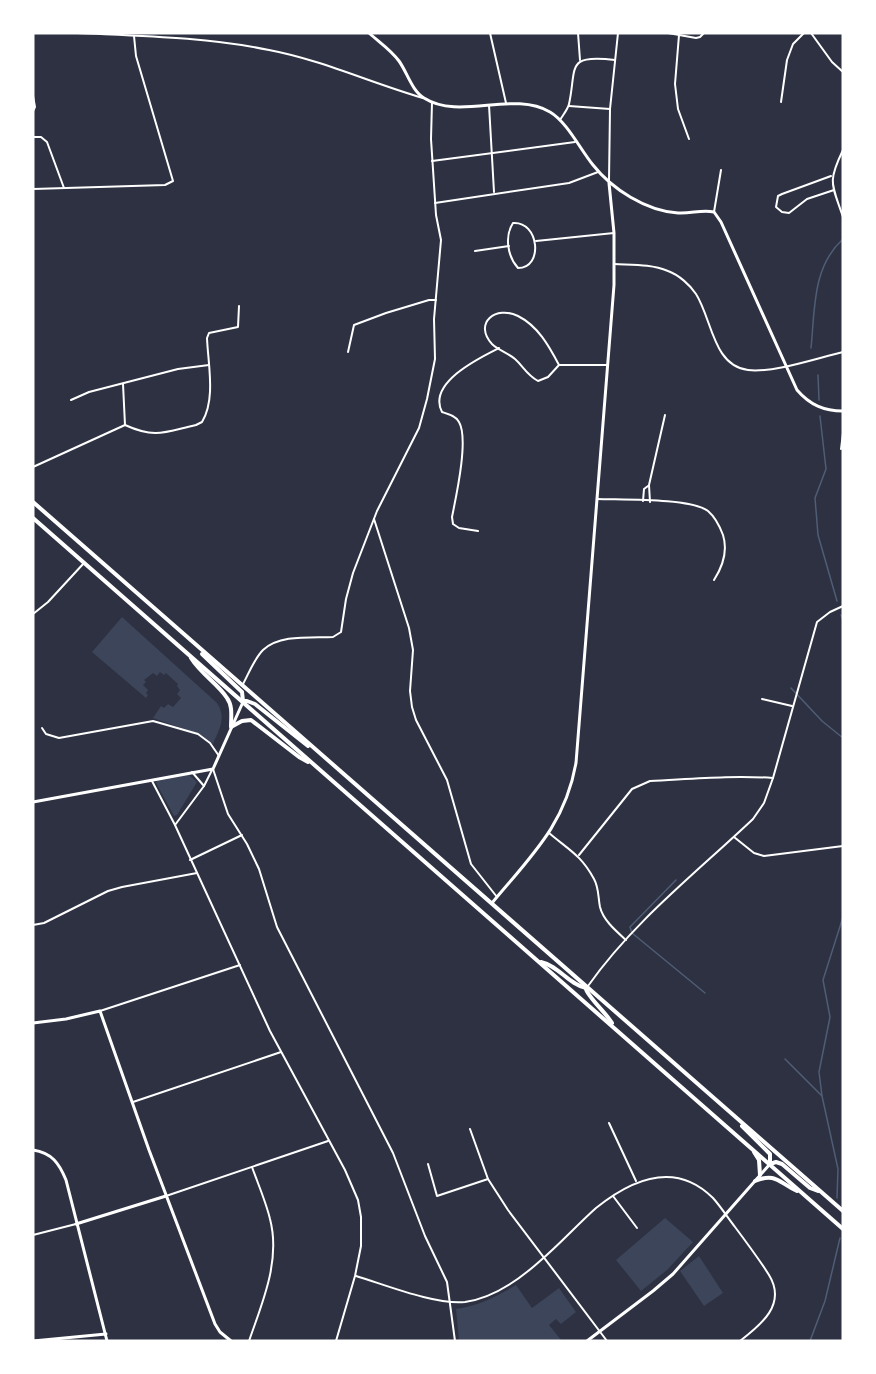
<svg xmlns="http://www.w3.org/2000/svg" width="876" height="1374" viewBox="0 0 876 1374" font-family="Cabin,sans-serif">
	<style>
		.green { fill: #3c4559 }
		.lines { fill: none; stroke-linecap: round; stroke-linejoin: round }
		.stream { stroke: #4f5d75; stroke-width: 1.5 }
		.minor { stroke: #fff; stroke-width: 2 }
		.tertiary { stroke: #fff; stroke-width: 3 }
		.trunk { stroke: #fff; stroke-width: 4 }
	</style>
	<rect width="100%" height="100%" fill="#2d3142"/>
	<g class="green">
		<path d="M 122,617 L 217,703 C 227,718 219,730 213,744 L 201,735 L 153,718 L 161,706 L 164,708 L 168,704 L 173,707 L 181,698 L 177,694 L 180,690 L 177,686 L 178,684 L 166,673 L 164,675 L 160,672 L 157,676 L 153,673 L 144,680 L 146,682 L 143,685 L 148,690 L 146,693 L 148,695 L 146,698 L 92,652 Z"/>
		<polygon points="188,774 197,782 177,815 174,816 156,783 158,778"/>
		<polygon points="665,1218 693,1242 667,1270 641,1291 616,1260"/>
		<polygon points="699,1256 723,1293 704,1306 680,1271"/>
		<path d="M 516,1285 L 532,1308 L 559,1288 L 576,1312 L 561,1324 L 556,1319 L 549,1325 L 562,1341 L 459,1341 L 456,1309 C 478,1306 497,1296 516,1285 Z"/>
	</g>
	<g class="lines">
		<g class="stream">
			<path d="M 811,348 C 815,310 812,267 843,239"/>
			<polyline points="818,375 819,400"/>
			<polyline points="820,416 826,469 815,498 818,535 837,601"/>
			<polyline points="841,615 843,620"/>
			<polyline points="791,688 822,721 843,738"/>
			<polyline points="676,880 630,927 632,933 705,993"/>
			<polyline points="785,1059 822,1096 838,1169 837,1198"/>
			<polyline points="822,1096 819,1072 830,1017 823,980 843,917"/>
			<polyline points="810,1341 825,1301 840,1238"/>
		</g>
		<g class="minor">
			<path d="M 77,33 C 141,36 206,37 269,50 C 322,60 371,83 423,98"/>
			<polyline points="490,33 506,103"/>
			<polyline points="578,33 580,60"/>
			<polyline points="668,33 696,38 700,37 704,33"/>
			<polyline points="811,33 832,62 843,72"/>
			<polyline points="679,35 675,84 678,109 689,139"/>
			<polyline points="33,96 35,107 33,111"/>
			<polyline points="781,102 787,60 793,44 804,33"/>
			<polyline points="489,105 494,192"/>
			<polyline points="569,106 610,109"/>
			<path d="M 560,120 C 563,115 568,109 569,104 C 577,67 565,54 615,60"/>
			<polyline points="33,137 41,137 47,142 64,188"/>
			<path d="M 843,150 C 827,183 832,184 843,217"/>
			<polyline points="432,161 575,142"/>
			<polyline points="831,176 782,194 778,196 776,207 782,212 789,213 807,199 834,190"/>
			<polyline points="609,180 610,109 618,33"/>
			<polyline points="33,189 165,185 173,181 136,56 134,36"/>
			<polyline points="435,203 569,183 598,172"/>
			<polyline points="714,212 721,170"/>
			<path d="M 513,223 C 539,221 544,268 518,268 C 508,257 504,237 513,223 Z"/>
			<polyline points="536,241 614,233"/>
			<polyline points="475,251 509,246"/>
			<path d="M 614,264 C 633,265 651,264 668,271 C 679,275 690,285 696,294 C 712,319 713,366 748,370 C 774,373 817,358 843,352"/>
			<polyline points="348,352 354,325 386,313 429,300 436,300"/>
			<path d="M 559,365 C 549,346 538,326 518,316 C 496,305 473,323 492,344 C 498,350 508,353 515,359 C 524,367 526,374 538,381 L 548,377 L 559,365 L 607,365"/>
			<polyline points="123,384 125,425"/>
			<polyline points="71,400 89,392 178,369 209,365"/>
			<polyline points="841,449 843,433"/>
			<path d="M 33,467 L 125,425 C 156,439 165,432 196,425 L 202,422 C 216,399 208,364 207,338 L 209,333 L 238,327 L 239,306"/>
			<path d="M 597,499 C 622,500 690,498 708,511 C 715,517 720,527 723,535 C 728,551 723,566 714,580"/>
			<polyline points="643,501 644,489 648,486"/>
			<polyline points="650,502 649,485 665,415"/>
			<polyline points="374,519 409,628 413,650 410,691 412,707 416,720 447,780 471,864 497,897"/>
			<path d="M 478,531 L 459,528 L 453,524 L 452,517 C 456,497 469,439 459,422 C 456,416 448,414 442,412 C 427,383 479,358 499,348"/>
			<polyline points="33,614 48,602 84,563"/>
			<path d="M 243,684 C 249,673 254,659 263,650 C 280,634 311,638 333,637 L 341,632 L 346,599 L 353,573 L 377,511 L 419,428 L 427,399 L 435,359 L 434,319 L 441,240 L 436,215 L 431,139 L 432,102"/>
			<polyline points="762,699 792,706"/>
			<polyline points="42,728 46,734 59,738 153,721 198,734 210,743 219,756"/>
			<polyline points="213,769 228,814 247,844 259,869 277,927 393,1153 425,1236 447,1282 455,1341"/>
			<polyline points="192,772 204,786"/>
			<polyline points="152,781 175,825 270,1031 345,1170 358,1200 361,1217 361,1246 355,1276 336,1341"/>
			<polyline points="175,825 204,786 212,770"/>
			<path d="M 549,833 C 569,850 581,855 594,879 C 599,888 598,897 600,907 C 603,920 616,931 626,940"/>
			<polyline points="734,837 754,853 764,856 843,846"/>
			<path d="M 579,855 L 632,789 L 650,781 C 691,779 732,775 773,778"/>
			<polyline points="190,860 242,835"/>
			<polyline points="33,925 44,923 108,891 122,887 197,873"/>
			<path d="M 588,986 C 634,921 696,873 753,819 L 764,803 L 773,778 L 817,622 L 830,612 L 843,606"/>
			<polyline points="100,1011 240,965"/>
			<polyline points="133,1102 281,1052"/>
			<polyline points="609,1123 636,1181"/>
			<polyline points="470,1129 488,1179 508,1210 607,1341"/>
			<polyline points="428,1164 437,1196 488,1179"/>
			<polyline points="166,1196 328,1141"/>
			<polyline points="613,1196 637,1228"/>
			<polyline points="33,1235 76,1224"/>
			<path d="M 356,1276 C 386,1285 435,1305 465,1302 C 493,1298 520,1279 540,1261 C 560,1244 577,1225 596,1208 C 632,1179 675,1160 713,1198 C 721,1207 728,1218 735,1227 C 747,1243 759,1259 769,1275 C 787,1304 761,1325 740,1341"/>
			<path d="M 249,1341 C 262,1303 281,1261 270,1219 C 266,1202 258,1184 252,1167"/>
		</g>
		<g class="tertiary">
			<path d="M 369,33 C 379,42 391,50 399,61 C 407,72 412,91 424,98 C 460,121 513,90 550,112 C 567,122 580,149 593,165 C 612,189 646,211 678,213 C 691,214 702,209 714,212 L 721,222 L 797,390 C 810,405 824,411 843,411"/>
			<polyline points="33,802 213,769 243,702"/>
			<path d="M 492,903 C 531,856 565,825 576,763 L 614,285 L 614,233 L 609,183"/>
			<polyline points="33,1023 66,1019 100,1011 149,1150 215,1324 220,1332 231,1341"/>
			<path d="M 33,1150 C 52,1153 59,1163 66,1180 L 107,1341"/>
			<polyline points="76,1224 166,1196"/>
			<polyline points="33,1341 106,1334"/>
			<polyline points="587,1341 653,1291 673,1274 770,1164"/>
		</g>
		<g class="trunk">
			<polyline points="33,502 843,1211"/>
			<polyline points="33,518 843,1229"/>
			<polyline points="202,654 242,692 243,701"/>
			<path d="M 191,658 C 201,674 218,684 227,698 C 233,706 231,717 231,727 L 242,721 L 251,720 L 299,757 L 308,762"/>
			<polyline points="244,701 247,701 255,704 308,746"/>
			<path d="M 541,962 C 559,966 568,984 586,988"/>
			<path d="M 586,989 C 588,997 606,1013 612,1023"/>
			<polyline points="742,1126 770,1154 770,1164"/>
			<polyline points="754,1152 759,1160 760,1175"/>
			<polyline points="770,1164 776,1162 782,1164 810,1188 818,1191"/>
			<path d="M 755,1181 C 776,1172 779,1183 797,1191"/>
		</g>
	</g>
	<rect width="876" height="1374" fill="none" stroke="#ffffff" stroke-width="69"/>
</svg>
